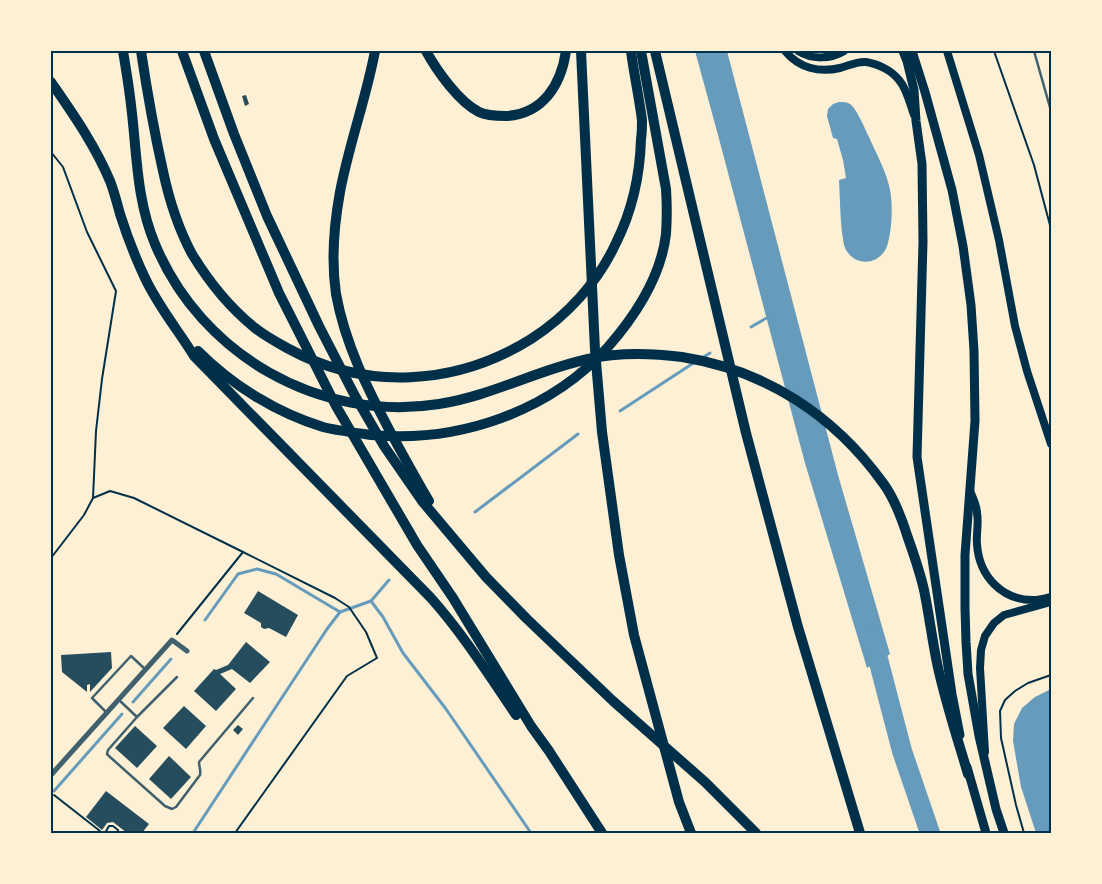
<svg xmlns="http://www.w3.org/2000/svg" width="1102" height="884" viewBox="0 0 1102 884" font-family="Raleway,sans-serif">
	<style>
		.water { fill: #669bbc }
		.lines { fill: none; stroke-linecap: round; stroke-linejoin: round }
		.stream { stroke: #669bbc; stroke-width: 3 }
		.river { stroke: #669bbc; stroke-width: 20 }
		.building { fill: #264d5e }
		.path { stroke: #003049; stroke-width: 2 }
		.service { stroke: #3f606c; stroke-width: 2.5 }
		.minor { stroke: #3f606c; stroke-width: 5 }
		.secondary { stroke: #003049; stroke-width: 8 }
		.trunk { stroke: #003049; stroke-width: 9 }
		.motorway { stroke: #003049; stroke-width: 10 }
		.neatline { fill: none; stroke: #003049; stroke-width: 2 }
	</style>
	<rect width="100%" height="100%" fill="#fdf0d5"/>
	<g class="water">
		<polygon points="695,51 727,51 838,475 890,654 867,668 805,463 718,135"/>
		<path d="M 839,102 C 843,102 847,102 850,104 C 857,109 865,129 869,137 C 876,153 887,173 890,190 C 893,206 892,227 888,243 C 882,267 851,268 844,245 C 843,241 843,237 842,233 C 840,216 840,198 839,180 L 846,178 L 843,160 L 837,139 L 833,138 L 827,116 L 828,109 L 833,104 Z"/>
		<polygon points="1051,689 1051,833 1036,833 1021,787 1013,741 1014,724 1022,708 1035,697"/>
	</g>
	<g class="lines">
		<g class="stream">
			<polyline points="751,327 770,316"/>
			<polyline points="702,358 710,353"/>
			<polyline points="620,411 695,362"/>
			<polyline points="475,512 578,434"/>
			<polyline points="371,601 383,617 403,653 446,709 531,833"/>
			<polyline points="205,620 238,574 257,569 276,574 340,612"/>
			<polyline points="133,702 171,659"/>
			<polyline points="54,791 122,714"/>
			<polyline points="193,833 327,629 340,612 371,601 389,580"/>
		</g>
		<polyline class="river" points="872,636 902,751 930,833"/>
	</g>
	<g class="building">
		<polygon points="246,95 249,104 245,106 242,96"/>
		<polygon points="258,591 298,615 286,637 269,628 264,629 261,627 261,623 244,613"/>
		<polygon points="246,642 270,662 250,683 232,669 220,674 236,689 216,711 194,691 214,669 216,670 228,665"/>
		<polygon points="111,652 112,668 90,692 90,684 87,685 87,692 62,672 61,655"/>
		<polygon points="184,706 206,726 186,749 163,728"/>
		<polygon points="238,725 243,729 238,735 233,730"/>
		<polygon points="135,726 157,746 137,768 115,748"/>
		<polygon points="169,756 191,777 171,799 149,779"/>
		<polygon points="106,791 149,824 142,833 127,833 113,822 107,823 102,830 86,817"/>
	</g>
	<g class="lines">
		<g class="path">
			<polyline points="994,51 1034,165 1051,229"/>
			<polyline points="51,152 63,167 87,232 116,291 102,379 96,431 93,498"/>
			<polyline points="51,558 84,515 93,498 110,491 134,498 243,552"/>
			<polyline points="177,634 243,552 335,598 349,607 366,632 377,658 347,676 235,833"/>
			<polyline points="54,795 100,831"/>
			<polyline points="105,833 109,826 113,826 118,830 118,833"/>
			<polyline points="1024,833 1016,805 1001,738 1000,711 1005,700 1015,691 1028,683 1051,675"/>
		</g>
		<g class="service">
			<polyline points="1034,51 1051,111"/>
			<path d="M 119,700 L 137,717 L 108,750 L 107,754 L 110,757 L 165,806 L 172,809 L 176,807 L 200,775 C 201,770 199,766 199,762 L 253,698"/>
			<polyline points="106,712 92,698 131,656 146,670"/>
			<polyline points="137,717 177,677"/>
		</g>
		<polyline class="minor" points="51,775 172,640 187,651"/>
		<g class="secondary">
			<path d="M 785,51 C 799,68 819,73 840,68 C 848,66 857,61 866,62 C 873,63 878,65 884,68 C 890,71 895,75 899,80 C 907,89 910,104 914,115"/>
			<path d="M 798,51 C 812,60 831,59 844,51"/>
			<polyline points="947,51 979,155 999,240 1015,326 1027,371 1051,444"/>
			<path d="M 970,491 C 973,498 977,506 977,513 C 979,523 976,534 977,544 C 979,576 1002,601 1035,600 C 1040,600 1046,598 1051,597"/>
			<polyline points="985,752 980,668 981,650 985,636 994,623 1004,615 1051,602"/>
		</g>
		<g class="trunk">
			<polyline points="903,51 907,61 914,90 916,121 922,164 923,242 917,457 952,694 960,735"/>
			<polyline points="912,51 925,92 952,190 963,246 971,305 974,351 975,421 965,555 965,608 966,642 968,674 979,736 996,809 1004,833"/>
			<polyline points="967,767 986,833"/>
		</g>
		<g class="motorway">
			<path d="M 123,51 C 126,69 129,87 131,105 C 137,152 136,199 155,244 C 201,355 320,423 439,404 C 491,396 537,370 588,359 C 619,352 651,353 682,357 C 765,370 834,415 883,483 C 895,499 902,519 908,538 C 914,555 920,572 924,590 C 929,614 932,639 937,663 C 945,701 957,737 968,774"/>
			<path d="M 141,51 C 147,91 154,131 163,171 C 169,199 178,228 192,254 C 209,282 230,308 255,328 C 265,336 276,342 287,348 C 365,391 456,386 531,339 C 567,316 598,282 616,243 C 632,211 640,174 641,139 C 642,133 642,126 642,120 C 639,97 634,74 631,51"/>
			<polyline points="182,51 214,139 279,293 336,406 417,545 453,598 531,726 549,751 602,833"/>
			<polyline points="204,51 234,134 267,216 319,326 355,396 384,446 422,501 486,577 527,619 613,701 705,782 756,833"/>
			<path d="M 375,51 C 366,99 349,144 340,192 C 334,225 331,260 336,294 C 345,344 368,390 392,435 C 404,457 416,479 429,501"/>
			<path d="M 426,51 C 437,71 459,102 479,112 C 487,116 497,116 506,116 C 543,114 561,85 566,51"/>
			<polyline points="581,51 595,350 602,432 619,555 634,635 679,802 691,833"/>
			<polyline points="655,51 746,433 798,627 860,833"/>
			<path d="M 51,82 C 73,114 95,145 110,181 C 114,191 117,203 120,214 C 127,236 135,257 145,278 C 158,306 178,330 194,356 L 431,598 C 463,634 489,675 516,715"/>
			<path d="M 198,351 C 233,386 277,413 323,427 C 339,431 356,433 372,435 C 459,443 549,412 608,347 C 636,315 661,277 666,234 C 667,219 667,204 666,189 L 641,51"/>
		</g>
	</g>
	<rect width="1102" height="884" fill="none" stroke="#fdf0d5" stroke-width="105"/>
	<rect x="52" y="52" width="998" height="780" class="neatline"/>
</svg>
